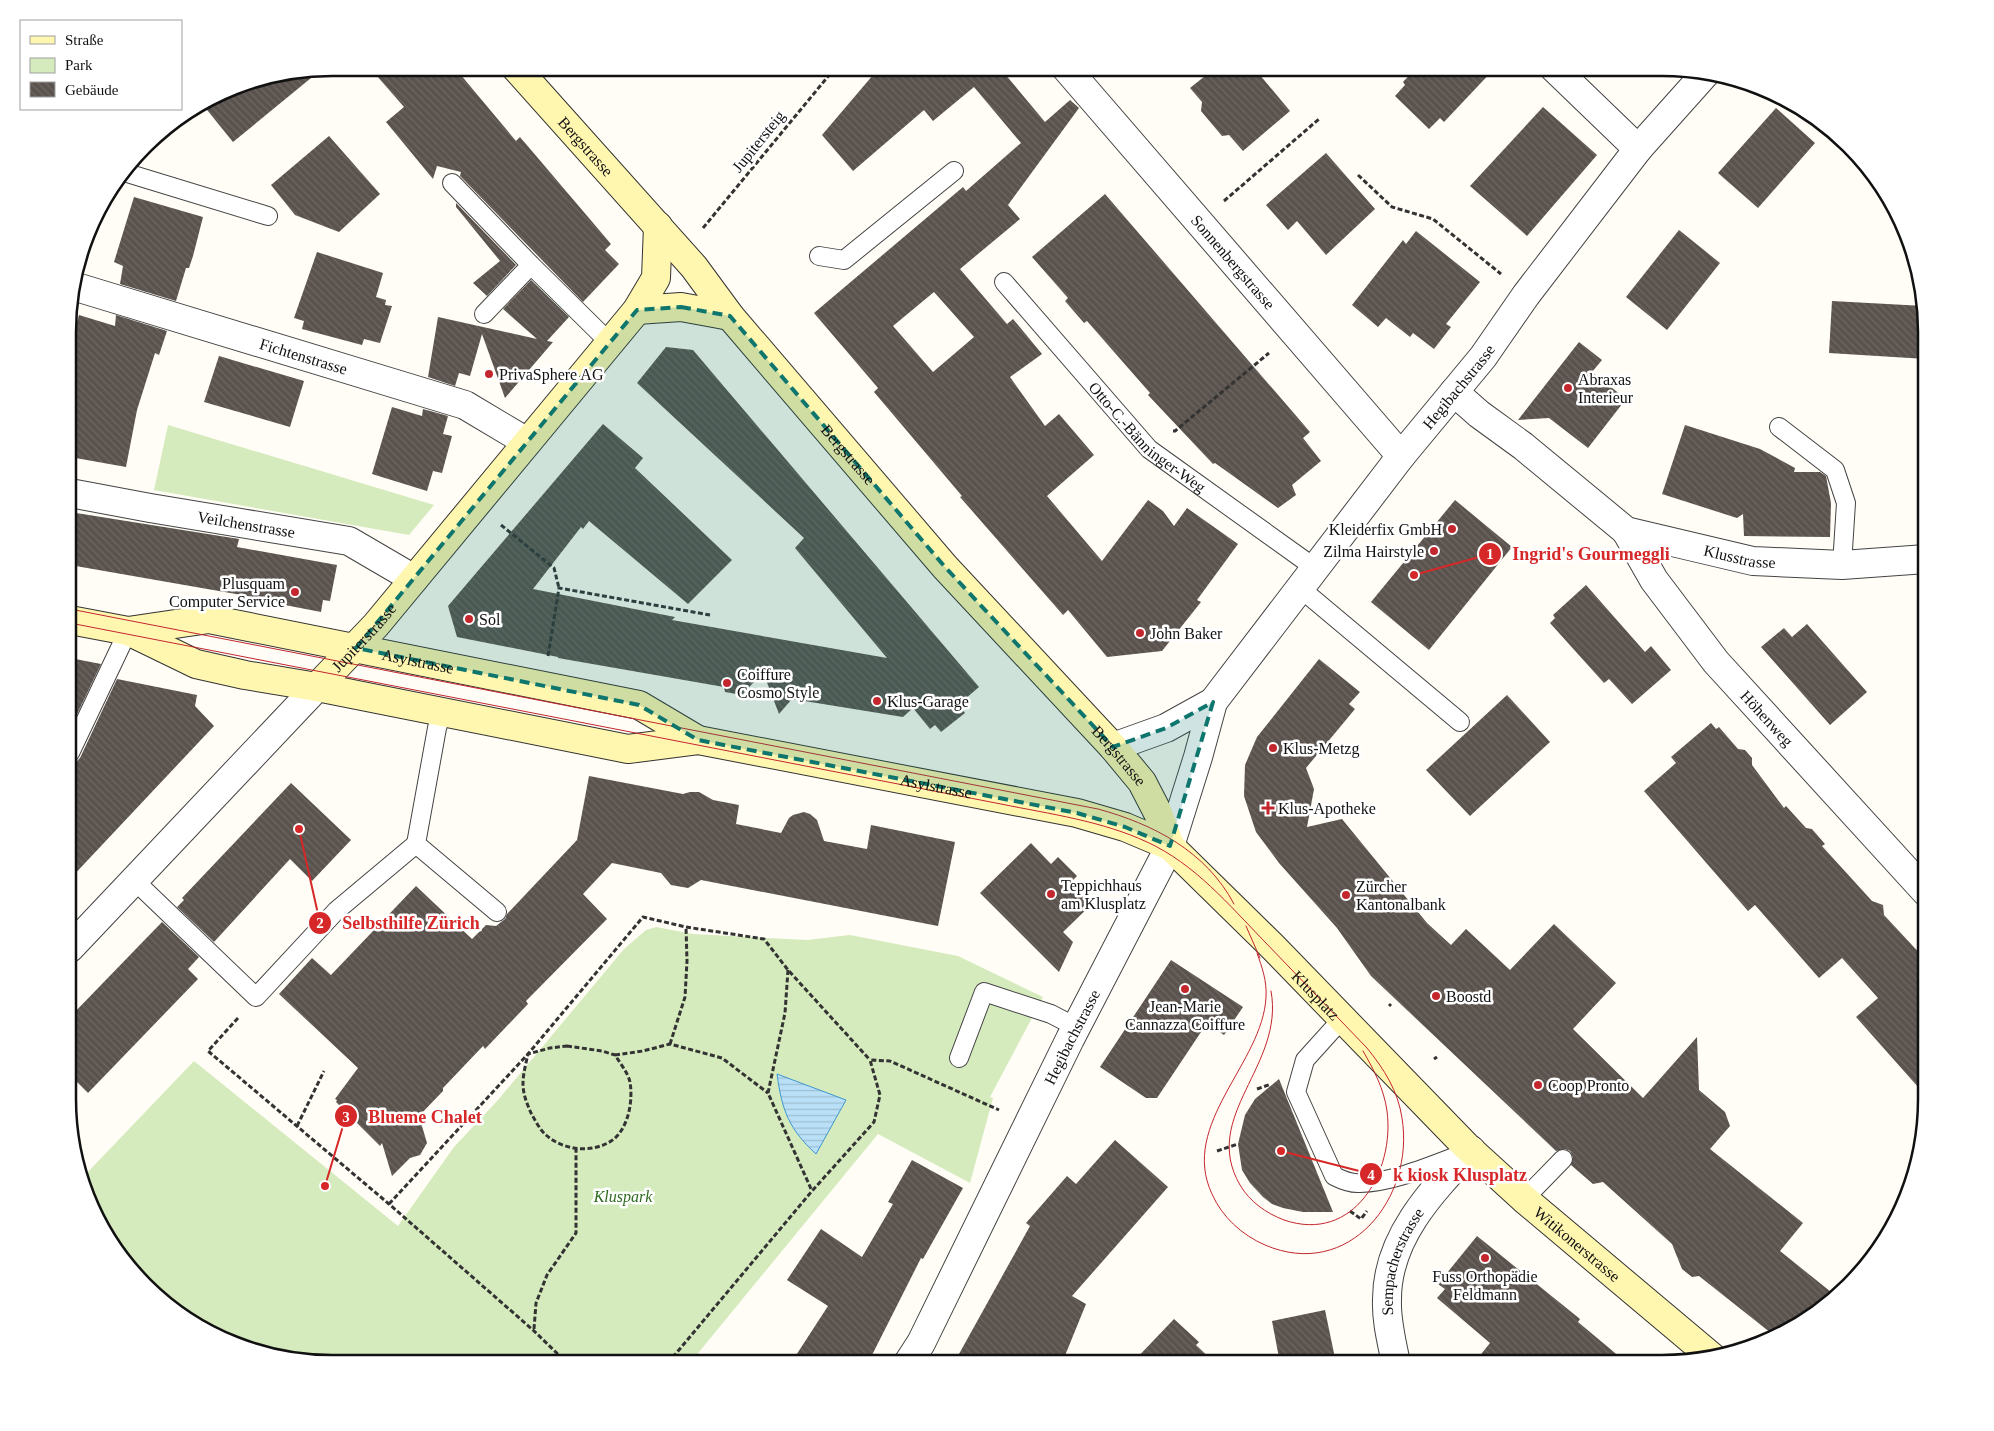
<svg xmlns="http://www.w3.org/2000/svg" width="1994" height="1431" viewBox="0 0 1994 1431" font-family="Georgia,serif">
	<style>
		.park { fill: #d5ebbd }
		.water { fill: url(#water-rules); stroke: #3f96cf }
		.building { fill: url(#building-back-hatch); fill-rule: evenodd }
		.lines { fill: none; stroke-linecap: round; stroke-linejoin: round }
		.service-casing { stroke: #444; stroke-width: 20 }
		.minor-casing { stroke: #444; stroke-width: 30 }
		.tertiary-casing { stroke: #444; stroke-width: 30 }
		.secondary-casing { stroke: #333; stroke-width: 30 }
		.path { stroke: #333; stroke-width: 3; stroke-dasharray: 5 2.5; stroke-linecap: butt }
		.service { stroke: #fff; stroke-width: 18 }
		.minor { stroke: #fff; stroke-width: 28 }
		.tertiary { stroke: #fff; stroke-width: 28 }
		.secondary { stroke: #fff6b0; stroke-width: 28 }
		.tram { stroke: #c4262e; stroke-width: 1 }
		.marked { fill: #0f766e; fill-opacity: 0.2; stroke: #0f766e; stroke-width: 4; stroke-dasharray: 10 6; stroke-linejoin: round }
		.poi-dot { fill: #c4262e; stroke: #fff; stroke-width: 2 }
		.labels { text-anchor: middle; stroke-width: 5; stroke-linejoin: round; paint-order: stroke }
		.street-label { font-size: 16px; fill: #111; stroke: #fff }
		.poi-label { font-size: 16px; fill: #111; stroke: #fff; text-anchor: start }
		.park-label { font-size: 16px; font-style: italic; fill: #2f6b1f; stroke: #fff }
		.rim { fill: none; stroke: #111; stroke-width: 2.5 }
		.leader { fill: none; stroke: #d62828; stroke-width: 2 }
		.callout-dot { fill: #d62828; stroke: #fff; stroke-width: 2 }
		.mark-label { font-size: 15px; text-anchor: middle; font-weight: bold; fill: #fff }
		.callout-label { font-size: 18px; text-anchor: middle; font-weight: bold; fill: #d62828; stroke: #fff; stroke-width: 5; stroke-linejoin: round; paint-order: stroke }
	</style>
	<defs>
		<pattern id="water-rules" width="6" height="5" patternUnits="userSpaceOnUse" patternTransform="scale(1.25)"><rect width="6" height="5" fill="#b9e0f7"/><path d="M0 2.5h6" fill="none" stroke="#9ebfd3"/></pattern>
		<pattern id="building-back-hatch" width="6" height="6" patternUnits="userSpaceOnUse" patternTransform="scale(1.25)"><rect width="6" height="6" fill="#5a524d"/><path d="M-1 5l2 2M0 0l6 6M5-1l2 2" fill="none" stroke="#6d6662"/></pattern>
	</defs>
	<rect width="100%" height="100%" fill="#fffdf5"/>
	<g class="park">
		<polygon points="168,425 434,505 409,535 154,490"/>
		<polygon points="656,927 693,934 807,940 850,935 958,956 1043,997 990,1097 993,1098 970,1183 878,1134 690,1363 315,1363 231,1343 171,1309 103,1231 84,1176 194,1061 398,1226 454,1147 498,1100 624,949 646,930"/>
	</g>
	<path class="water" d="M 777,1074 L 846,1100 L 816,1154 C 789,1129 782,1111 777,1074 Z"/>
	<g class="building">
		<polygon points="370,68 455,68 516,141 520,137 611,244 605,250 619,264 583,302 460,176 461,172 437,166 433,179 386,122 404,107"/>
		<path d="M 879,68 L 1000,68 L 1045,122 L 1070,100 L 1079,108 L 1008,205 L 1020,219 L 960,269 L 1007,324 L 1013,319 L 1042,354 L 1010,377 L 1045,426 L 1059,414 L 1094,455 L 1047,496 L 1102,561 L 1148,500 L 1163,511 L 1174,526 L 1187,508 L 1238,544 L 1197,600 L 1201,602 L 1162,651 L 1107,657 L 1068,610 L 1063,615 L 960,497 L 962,496 L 874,392 L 878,388 L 814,313 L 963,187 L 966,191 L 1021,143 L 974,87 L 933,121 L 924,110 L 853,171 L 822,135 ZM 934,292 L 974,337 L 933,372 L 893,326 Z"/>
		<polygon points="1215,68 1254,68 1290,111 1243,151 1229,135 1222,136 1201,111 1202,102 1190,88"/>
		<polygon points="1416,68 1495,68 1444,122 1440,118 1429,129 1395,96 1405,85 1403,82"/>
		<polygon points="322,69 233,142 203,105 231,88"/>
		<polygon points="1543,107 1597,155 1527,236 1470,186"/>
		<polygon points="1776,108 1815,143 1758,208 1718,173"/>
		<polygon points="329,136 380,194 339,232 295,215 271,185"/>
		<polygon points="1326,153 1375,209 1326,255 1297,221 1288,230 1266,205"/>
		<polygon points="1105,194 1310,432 1303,438 1321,461 1292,485 1296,495 1278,508 1215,463 1213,464 1148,395 1150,393 1087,321 1084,323 1065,301 1068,298 1032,257"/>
		<polygon points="134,197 203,217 193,256 189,268 186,268 176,301 120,284 123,266 114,262"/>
		<polygon points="456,203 516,265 487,296 473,283 500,261 456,207"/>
		<polygon points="1679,230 1720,263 1667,330 1626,297"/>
		<polygon points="1416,231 1480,282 1446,324 1451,327 1434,349 1413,333 1410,337 1386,318 1378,327 1352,305 1403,240 1406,244"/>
		<polygon points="317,252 383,273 376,297 386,300 385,305 392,306 380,343 364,339 362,345 302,329 304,321 294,318"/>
		<polygon points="531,280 569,317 547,341 553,342 505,398 482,334 470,376 459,373 455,386 428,377 438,317 537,339 503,309"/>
		<polygon points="1832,301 1924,306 1926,315 1926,359 1829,353"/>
		<polygon points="79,315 115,326 116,315 167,331 159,355 155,353 137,410 126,467 70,457 70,347"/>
		<polygon points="1579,342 1602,360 1592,372 1626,399 1588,448 1549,418 1518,420"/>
		<polygon points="666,347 693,350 979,687 958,705 965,713 941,732 935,725 930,729 913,708 903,717 792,699 779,714 763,672 742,695 725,692 724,687 558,658 558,657 457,637 448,606 603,424 643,458 635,468 732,560 688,604 589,521 583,529 581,527 533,589 675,617 672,620 887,658 795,548 804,538 637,383"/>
		<polygon points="219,356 304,381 290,427 204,402"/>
		<polygon points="392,407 422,416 423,409 448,416 443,434 452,436 442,473 433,471 427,491 372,474"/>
		<polygon points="1685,425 1760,449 1795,468 1794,472 1820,472 1826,476 1831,503 1830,537 1744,536 1743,514 1737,518 1662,494"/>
		<polygon points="1455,500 1512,547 1429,650 1371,602"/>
		<polygon points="70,512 239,539 237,547 337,565 330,601 323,600 321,612 259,600 259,598 70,565"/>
		<polygon points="1586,585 1645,652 1651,646 1671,670 1632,704 1609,679 1604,683 1550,623 1555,618 1553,615"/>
		<polygon points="1807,624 1867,692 1830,725 1761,647 1784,628 1792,637"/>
		<polygon points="70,658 101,664 70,729"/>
		<polygon points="1319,659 1360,692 1349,704 1355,709 1306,768 1314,789 1307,827 1342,819 1427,923 1451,945 1466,929 1510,970 1554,924 1616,983 1573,1029 1643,1098 1697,1037 1699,1090 1725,1112 1730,1126 1710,1149 1803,1223 1780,1251 1836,1296 1823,1309 1776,1337 1699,1276 1692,1277 1682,1269 1672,1244 1603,1182 1593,1184 1571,1165 1573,1157 1570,1151 1565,1149 1556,1151 1371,976 1337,928 1279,863 1256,832 1244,796 1245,765 1257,737"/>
		<polygon points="117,679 197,695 195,706 214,726 70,879 70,763 76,762 80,758"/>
		<polygon points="1507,695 1550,742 1470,816 1426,770"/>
		<polygon points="1711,723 1716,729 1719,727 1738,749 1745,750 1752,758 1752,765 1784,808 1786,806 1806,828 1812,829 1825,844 1822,846 1872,901 1883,905 1884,915 1926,960 1926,1096 1856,1017 1878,998 1842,958 1819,978 1755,905 1748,911 1644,791 1676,763 1671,757"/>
		<polygon points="589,776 683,794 690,792 699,792 713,800 739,805 736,824 781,833 789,818 793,815 804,812 810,814 817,820 824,841 867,849 871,825 955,842 938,926 701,880 688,888 671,885 661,873 612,863 583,894 607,919 526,1001 528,1004 485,1049 483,1046 443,1088 443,1091 419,1116 427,1143 420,1155 410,1158 392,1176 382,1143 380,1146 336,1102 337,1100 335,1099 358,1068 279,994 312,958 331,975 416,886 472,939 486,925 496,926 505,919 507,914 577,840"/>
		<polygon points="291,783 351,840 312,881 290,859 214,942 177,907 184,900 182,898"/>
		<polygon points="1031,843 1051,864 1058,857 1077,876 1070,883 1092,904 1063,932 1073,942 1059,972 980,893"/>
		<polygon points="162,922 199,957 188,969 198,979 88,1093 70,1075 70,1017"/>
		<polygon points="1171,960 1243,1007 1224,1035 1207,1023 1157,1098 1146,1098 1100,1067"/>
		<polygon points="1279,1079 1333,1212 1303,1212 1283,1208 1272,1204 1263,1197 1250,1183 1242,1170 1238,1144 1245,1115 1255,1099"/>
		<polygon points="1115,1140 1168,1187 1072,1296 1086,1304 1062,1363 954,1363 1030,1226 1026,1223 1067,1176 1076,1184"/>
		<polygon points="912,1160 963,1188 923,1259 921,1258 868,1363 791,1363 828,1306 787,1280 821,1229 862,1257 893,1204 888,1202"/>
		<polygon points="1477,1236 1580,1319 1578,1322 1627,1363 1474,1363 1490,1343 1437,1298 1445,1289 1438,1284"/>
		<polygon points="1325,1310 1336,1363 1280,1363 1272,1321"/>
		<polygon points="1174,1319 1199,1342 1196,1345 1215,1363 1132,1363"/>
	</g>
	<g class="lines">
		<g class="service-casing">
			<g id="service">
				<polyline points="127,173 268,216"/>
				<polyline points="452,183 531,265 611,344"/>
				<polyline points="819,256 844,260 954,171"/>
				<path id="s1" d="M 1004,282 L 1149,449 L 1315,568"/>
				<polyline points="484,314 531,265"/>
				<polyline points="1779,427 1835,470 1846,503 1842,565"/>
				<polyline points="1300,588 1460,722"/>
				<polyline points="442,712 437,728 416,844 497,912"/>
				<polyline points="70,753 128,631"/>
				<polyline points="135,881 256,997 336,911 416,844"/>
				<path d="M 1342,1019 L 1305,1060 L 1296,1092 L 1334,1176 C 1342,1180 1351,1184 1360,1183 C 1391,1183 1433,1165 1462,1154"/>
				<polyline points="959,1058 984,992 1051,1014 1076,1027"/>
				<polyline points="1524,1199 1563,1159"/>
			</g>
		</g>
		<g class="minor-casing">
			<g id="minor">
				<path id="s2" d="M 1066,68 L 1401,456"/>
				<polyline points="1554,68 1638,149"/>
				<path id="s3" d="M 73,286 L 465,405 L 527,442"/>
				<path id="s4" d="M 1454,392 L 1479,414 L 1523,446 L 1626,531 L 1753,561 L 1842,565 L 1926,559"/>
				<path id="s5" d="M 70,493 L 150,508 L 349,541 L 414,579"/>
				<path id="s6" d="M 1626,531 L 1654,580 L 1716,662 L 1926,892"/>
				<polyline points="1113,747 1166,728 1213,702"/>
				<path id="s7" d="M 1170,846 L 1198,757 L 1213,702 L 1401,456 L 1483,357 L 1526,295 L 1638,149 L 1705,74"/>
				<polyline points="70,948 317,687"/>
				<path id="s8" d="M 1396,1363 C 1392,1343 1386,1321 1387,1299 C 1387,1238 1431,1192 1471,1150"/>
			</g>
		</g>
		<g class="tertiary-casing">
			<g id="tertiary">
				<path id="s9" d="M 908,1363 L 921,1343 L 1070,1039 L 1170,846"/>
			</g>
		</g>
		<g class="secondary-casing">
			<g id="secondary">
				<path id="s10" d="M 516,68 L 694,267 L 730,316 L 945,567 L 1113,747 L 1142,782 L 1158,813 L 1170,846"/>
				<polyline points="637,310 681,307 730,316"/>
				<path id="s11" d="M 70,620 L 128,631 L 196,664 L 245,675 L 317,687 L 628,749 L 698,740 L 1077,813 L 1125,827 L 1170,846 L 1272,946 L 1466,1146 L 1524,1199 L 1712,1357"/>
				<path id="s12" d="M 128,631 L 209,619 L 639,705 L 698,740"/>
				<path id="s13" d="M 317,687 L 376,625 L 637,310 L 656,278 L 658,226"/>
			</g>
		</g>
		<g class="path">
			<polyline points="1358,175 1392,207 1433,219 1501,274"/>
			<polyline points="1224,201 1319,119"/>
			<polyline points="703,228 835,68"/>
			<polyline points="1173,431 1175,431 1269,353"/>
			<polyline points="501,525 554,568 559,588"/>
			<polyline points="548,656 559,588 710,615"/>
			<polyline points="788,970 785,1013 768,1093 812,1191"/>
			<polyline points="1389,1006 1391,1004"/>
			<polyline points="238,1018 208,1051 389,1204 533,1330 564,1360 572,1363"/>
			<polyline points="670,1044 685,997 687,961 686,927"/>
			<path d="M 567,1046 L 602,1051 L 615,1055 C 620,1063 628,1073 630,1082 C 633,1100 629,1126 614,1139 C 594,1154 564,1151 546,1135 C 540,1130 535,1120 531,1113 C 527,1104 523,1094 523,1084 C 523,1074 526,1063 528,1054 L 550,1048 Z"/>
			<polyline points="615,1055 643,1051 670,1044 722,1058 768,1093"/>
			<polyline points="1434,1059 1437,1057"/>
			<polyline points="1257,1089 1271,1084"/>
			<polyline points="297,1126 324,1071"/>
			<polyline points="1217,1151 1238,1144"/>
			<polyline points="389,1204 528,1054 643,917 686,927 764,939 788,970 870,1060"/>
			<polyline points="1350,1211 1361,1219 1367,1211"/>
			<polyline points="534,1329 536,1303 547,1275 576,1233 576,1149"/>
			<polyline points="668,1363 812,1191 874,1122 880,1095 870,1060 890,1061 999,1110"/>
		</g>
		<use href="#service" class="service"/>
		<use href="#minor" class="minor"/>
		<use href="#tertiary" class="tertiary"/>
		<use href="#secondary" class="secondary"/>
		<g class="tram">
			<path d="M 70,609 L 1098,809 C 1153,824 1206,851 1234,904"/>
			<path id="s14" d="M 70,623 L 1001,804 C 1050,814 1102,821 1147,842 C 1195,864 1229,905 1265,942 C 1299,977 1333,1013 1367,1048 C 1384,1069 1398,1091 1402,1118 C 1415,1198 1349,1281 1265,1245 C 1242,1235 1222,1217 1212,1194 C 1179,1124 1263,1063 1266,997 C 1267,981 1262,967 1257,953"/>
			<polyline points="1246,926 1260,958"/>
			<path d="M 1271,991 C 1285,1066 1200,1116 1240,1185 C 1250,1202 1266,1213 1284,1220 C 1354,1244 1395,1171 1387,1111 C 1384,1089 1374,1070 1363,1051"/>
		</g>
	</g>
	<path class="marked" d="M 681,307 L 730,316 L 945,567 L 1113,747 L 1166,728 L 1213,702 L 1170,846 L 1125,827 L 1077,813 L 698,740 L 639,705 L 356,648 L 637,310 Z"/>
	<g class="poi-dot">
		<circle cx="489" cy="374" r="5"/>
		<circle cx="1568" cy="388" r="5"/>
		<circle cx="1452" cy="529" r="5"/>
		<circle cx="1434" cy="551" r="5"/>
		<circle cx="295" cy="592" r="5"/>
		<circle cx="469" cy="619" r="5"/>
		<circle cx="1140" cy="633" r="5"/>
		<circle cx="727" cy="683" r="5"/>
		<circle cx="877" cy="701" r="5"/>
		<circle cx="1273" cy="748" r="5"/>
		<path d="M1265.5 800.5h5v5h5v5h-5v5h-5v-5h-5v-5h5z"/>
		<circle cx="1051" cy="894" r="5"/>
		<circle cx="1346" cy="895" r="5"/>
		<circle cx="1185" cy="989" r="5"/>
		<circle cx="1436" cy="996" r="5"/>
		<circle cx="1538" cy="1085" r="5"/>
		<circle cx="1485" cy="1258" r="5"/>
	</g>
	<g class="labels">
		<g class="street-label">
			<text transform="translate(758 141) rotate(-51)" y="6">Jupitersteig</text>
			<text dy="6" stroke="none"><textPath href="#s10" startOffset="105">Bergstrasse</textPath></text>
			<text dy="6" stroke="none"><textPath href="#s2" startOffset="256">Sonnenbergstrasse</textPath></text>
			<text dy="6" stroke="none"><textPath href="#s3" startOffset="241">Fichtenstrasse</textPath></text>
			<text dy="6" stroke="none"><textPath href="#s7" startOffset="550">Hegibachstrasse</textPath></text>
			<text dy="6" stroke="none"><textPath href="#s1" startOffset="212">Otto-C.-Bänninger-Weg</textPath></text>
			<text dy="6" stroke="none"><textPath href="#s10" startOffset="510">Bergstrasse</textPath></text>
			<text dy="6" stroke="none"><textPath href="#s5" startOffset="179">Veilchenstrasse</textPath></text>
			<text dy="6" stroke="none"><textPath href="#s4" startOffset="338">Klusstrasse</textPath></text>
			<text dy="6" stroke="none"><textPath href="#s13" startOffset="68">Jupiterstrasse</textPath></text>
			<text dy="6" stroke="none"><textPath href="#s12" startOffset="295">Asylstrasse</textPath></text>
			<text dy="6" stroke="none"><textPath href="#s6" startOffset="235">Höhenweg</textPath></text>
			<text dy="6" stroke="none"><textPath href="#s10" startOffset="915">Bergstrasse</textPath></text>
			<text dy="6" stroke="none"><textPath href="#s11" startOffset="888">Asylstrasse</textPath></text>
			<text dy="6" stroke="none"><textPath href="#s14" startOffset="1329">Klusplatz</textPath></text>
			<text dy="6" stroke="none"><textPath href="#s9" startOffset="365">Hegibachstrasse</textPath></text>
			<text dy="6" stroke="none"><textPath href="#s11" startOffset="1700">Witikonerstrasse</textPath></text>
			<text dy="6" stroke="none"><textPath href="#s8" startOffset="105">Sempacherstrasse</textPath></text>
		</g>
		<g class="poi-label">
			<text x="499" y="380">PrivaSphere AG</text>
			<text x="1578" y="385">Abraxas<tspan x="1578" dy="18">Interieur</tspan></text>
			<text x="1442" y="535" text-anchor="end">Kleiderfix GmbH</text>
			<text x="1424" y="557" text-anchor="end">Zilma Hairstyle</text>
			<text x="285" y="589" text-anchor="end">Plusquam<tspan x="285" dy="18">Computer Service</tspan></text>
			<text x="479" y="625">Sol</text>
			<text x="1150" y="639">John Baker</text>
			<text x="737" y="680">Coiffure<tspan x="737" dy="18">Cosmo Style</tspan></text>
			<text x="887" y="707">Klus-Garage</text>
			<text x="1283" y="754">Klus-Metzg</text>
			<text x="1278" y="814">Klus-Apotheke</text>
			<text x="1061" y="891">Teppichhaus<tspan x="1061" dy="18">am Klusplatz</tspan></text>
			<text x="1356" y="892">Zürcher<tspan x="1356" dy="18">Kantonalbank</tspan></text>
			<text x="1446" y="1002">Boostd</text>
			<text x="1185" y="1012" text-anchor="middle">Jean-Marie<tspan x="1185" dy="18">Cannazza Coiffure</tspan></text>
			<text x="1548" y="1091">Coop Pronto</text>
			<text x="1485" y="1282" text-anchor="middle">Fuss Orthopädie<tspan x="1485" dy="18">Feldmann</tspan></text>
		</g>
		<g class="park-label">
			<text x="623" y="1202">Kluspark</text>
		</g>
	</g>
	<path d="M0 0H1994V1431H0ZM332 76H1662A256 256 0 0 1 1918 332V1099A256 256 0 0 1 1662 1355H332A256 256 0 0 1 76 1099V332A256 256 0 0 1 332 76Z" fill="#fff" fill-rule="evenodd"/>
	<path class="rim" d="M332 76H1662A256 256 0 0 1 1918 332V1099A256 256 0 0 1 1662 1355H332A256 256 0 0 1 76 1099V332A256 256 0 0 1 332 76Z"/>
	<path class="leader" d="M1414 575L1490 554M299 829L320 923M325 1186L346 1116M1281 1151L1371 1174"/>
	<g class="callout-dot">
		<circle cx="1414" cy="575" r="5"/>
		<circle cx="299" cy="829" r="5"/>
		<circle cx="325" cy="1186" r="5"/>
		<circle cx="1281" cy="1151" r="5"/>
		<circle cx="1490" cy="554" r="12"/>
		<circle cx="320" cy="923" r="12"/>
		<circle cx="346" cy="1116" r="12"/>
		<circle cx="1371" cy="1174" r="12"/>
	</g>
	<g class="mark-label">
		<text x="1490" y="559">1</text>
		<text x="320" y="928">2</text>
		<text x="346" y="1122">3</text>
		<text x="1371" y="1180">4</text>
	</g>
	<g class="callout-label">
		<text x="1591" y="560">Ingrid's Gourmeggli</text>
		<text x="411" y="929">Selbsthilfe Zürich</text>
		<text x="425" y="1123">Blueme Chalet</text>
		<text x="1460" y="1181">k kiosk Klusplatz</text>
	</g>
	<rect x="20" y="20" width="162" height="90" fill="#ffffff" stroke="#a0a0a0"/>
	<rect x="30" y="36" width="25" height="8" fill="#fff6b0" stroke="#a0a0a0"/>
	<text x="65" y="45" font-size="15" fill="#111111">Straße</text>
	<rect x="30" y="58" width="25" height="15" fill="#d5ebbd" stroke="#a0a0a0"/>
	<text x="65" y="70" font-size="15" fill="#111111">Park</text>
	<rect x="30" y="82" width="25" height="15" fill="url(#building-back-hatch)" stroke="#a0a0a0"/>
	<text x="65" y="95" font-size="15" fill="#111111">Gebäude</text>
</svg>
